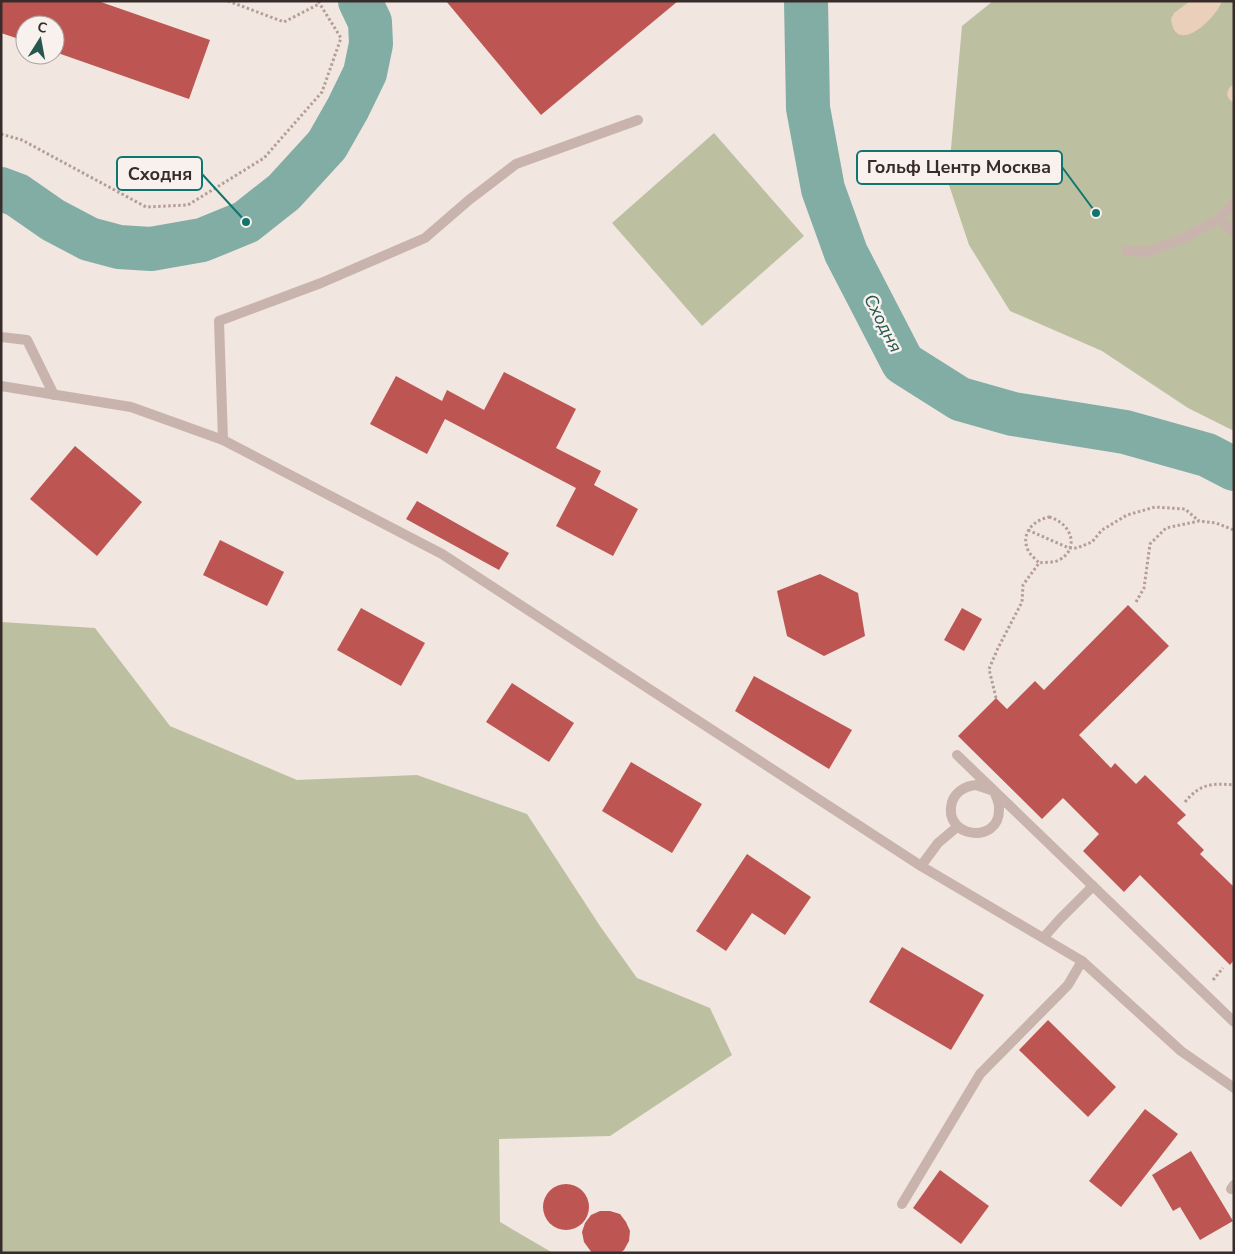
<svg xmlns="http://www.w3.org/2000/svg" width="1235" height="1254" viewBox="0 0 1235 1254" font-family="'Nunito Sans',sans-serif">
  <rect width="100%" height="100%" fill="#f2e6e0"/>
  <g fill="#bcc0a1">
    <path d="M993,1H1234V431L1188,408L1102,351L1010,311L969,245L948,182L962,26Z"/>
    <path d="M714,133L804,236L702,326L612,223Z"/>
    <path d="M1,622L95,628L170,726L297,780L417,775L527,814L600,926L637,978L710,1008L732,1055L610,1136L499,1139L500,1222L553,1253H1Z"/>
  </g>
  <g fill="#eacfba">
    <path d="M1190,1H1222C1216,19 1175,57 1171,19L1174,13Z"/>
    <path d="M1234,84V103C1225,98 1225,90 1234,84Z"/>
  </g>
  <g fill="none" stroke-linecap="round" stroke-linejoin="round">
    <g stroke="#81ada5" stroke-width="44">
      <path d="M806,1L808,108L823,189L846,253L903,363L960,399L1013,414L1125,432L1207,455L1234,469"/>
      <path d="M1,189L17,195L53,220L89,239L119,247L151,249L202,240L246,222L284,192L327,145L348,108L365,73L371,44L370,22L360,1"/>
    </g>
  </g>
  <g fill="#bd5653">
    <path d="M1,1H98L210,40L189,99L55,52V25H25V41L1,33Z"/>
    <path d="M446,1H678L541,115Z"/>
    <path d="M504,372L576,409L556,448L601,471L594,485L638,509L613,556L556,526L576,488L445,419L427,454L370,424L396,376L442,401L447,390L484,410Z"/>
    <path d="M75,446L142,502L97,556L30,499Z"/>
    <path d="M417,501L509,553L499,570L406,519Z"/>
    <path d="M220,540L284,572L267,606L203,575Z"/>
    <path d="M820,574L858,593L865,636L824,656L787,636L777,591Z"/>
    <path d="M1128,605L1169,646L1079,735L1111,768L1115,763L1136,784L1145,775L1186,815L1177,823L1204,850L1200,854L1234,887V960L1230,965L1140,875L1124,892L1083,851L1099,834L1063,798L1042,819L958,736L996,698L1007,709L1035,681L1044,690Z"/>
    <path d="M361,608L425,643L401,686L337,650Z"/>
    <path d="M962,608L982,619L964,651L944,640Z"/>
    <path d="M754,676L852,730L829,769L735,711Z"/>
    <path d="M512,683L574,723L549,762L486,722Z"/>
    <path d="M631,762L702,804L672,853L602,811Z"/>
    <path d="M747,854L811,897L785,935L752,913L726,951L696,931Z"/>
    <path d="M902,947L984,995L951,1050L869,1002Z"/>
    <path d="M1048,1020L1116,1087L1088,1117L1019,1050Z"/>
    <path d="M1145,1109L1178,1134L1121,1207L1089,1181Z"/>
    <path d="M1191,1151L1233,1221L1200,1240L1180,1207L1173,1211L1152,1175Z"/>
    <path d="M940,1170L989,1206L961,1244L913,1208Z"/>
    <circle cx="566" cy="1207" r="23"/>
    <path d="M600,1211H610L620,1214L626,1222L630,1231L629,1241L624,1250L620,1253H592L584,1242L582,1232L585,1223L591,1215Z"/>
  </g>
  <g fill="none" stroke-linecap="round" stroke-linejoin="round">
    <g stroke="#b59e97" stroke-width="3" stroke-dasharray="2.5 2.5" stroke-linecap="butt">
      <path d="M228,1L284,22L319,4"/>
      <path d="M1,134L22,140L146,207L188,205L264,158L322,92L341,38L318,1"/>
      <path d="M1049,517C1072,523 1080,549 1059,560C1053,563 1045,562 1039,563C1036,559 1030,555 1028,550C1020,533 1034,520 1049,517Z"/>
      <path d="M1028,530L1069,548H1077L1092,542L1102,530L1127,515L1155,507L1185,509L1199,521"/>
      <path d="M1136,602L1144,588L1150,544L1166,528L1199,521L1216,523L1234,530"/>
      <path d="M996,698L989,669L998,648L1022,602L1023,585L1039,563"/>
      <path d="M1185,802C1200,784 1211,783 1234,785"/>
      <path d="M1213,980L1223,968"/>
    </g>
    <g stroke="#c9b4ad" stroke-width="10">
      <path d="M1219,219L1234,232"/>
      <path d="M1126,251L1147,252L1181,239L1219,219L1234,202"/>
      <path d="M1,337L27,340L54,395"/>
      <path d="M1,386L131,407L223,440L442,554L921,866L1082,961L1181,1051L1234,1088"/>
      <path d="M223,440L219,321L321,283L425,238L469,200L516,164L638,120"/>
      <path d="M957,755L1234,1022"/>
      <path d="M976,785L994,791C996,797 1000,803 999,810C999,845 942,838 952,802C956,791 966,786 976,785Z"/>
      <path d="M921,866L938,843L957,827"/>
      <path d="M1044,937L1060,919L1093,886"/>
      <path d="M1231,1189L1234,1185"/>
      <path d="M902,1204L980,1074L1068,985L1082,961"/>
    </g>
  </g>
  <g text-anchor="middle" stroke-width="5" stroke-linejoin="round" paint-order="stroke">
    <g font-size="18" font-style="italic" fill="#23574f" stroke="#f9f1ed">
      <text transform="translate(883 323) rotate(63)" y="6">Сходня</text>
    </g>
  </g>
  <path fill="none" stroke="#0f766e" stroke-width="2" d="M1096 213L1062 167M246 222L202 174"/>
  <g fill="#0f766e" stroke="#f9f1ed" stroke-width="2">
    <circle cx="1096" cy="213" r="5"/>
    <circle cx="246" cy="222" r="5"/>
  </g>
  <g fill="#f9f1ed" stroke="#0f766e" stroke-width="2">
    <rect x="857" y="151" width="205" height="33" rx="5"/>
    <rect x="117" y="157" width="85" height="33" rx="5"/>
  </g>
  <g font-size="18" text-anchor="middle" font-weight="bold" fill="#382c2b">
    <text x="959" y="173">Гольф Центр Москва</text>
    <text x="160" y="180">Сходня</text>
  </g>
  <rect width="1235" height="1254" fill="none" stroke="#382c2b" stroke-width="5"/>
  <g transform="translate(40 40) rotate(11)"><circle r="24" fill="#f9f1ed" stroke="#aca29f"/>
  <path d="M0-4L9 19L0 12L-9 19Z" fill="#23574f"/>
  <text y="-8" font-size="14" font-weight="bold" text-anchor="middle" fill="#382c2b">С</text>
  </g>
</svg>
